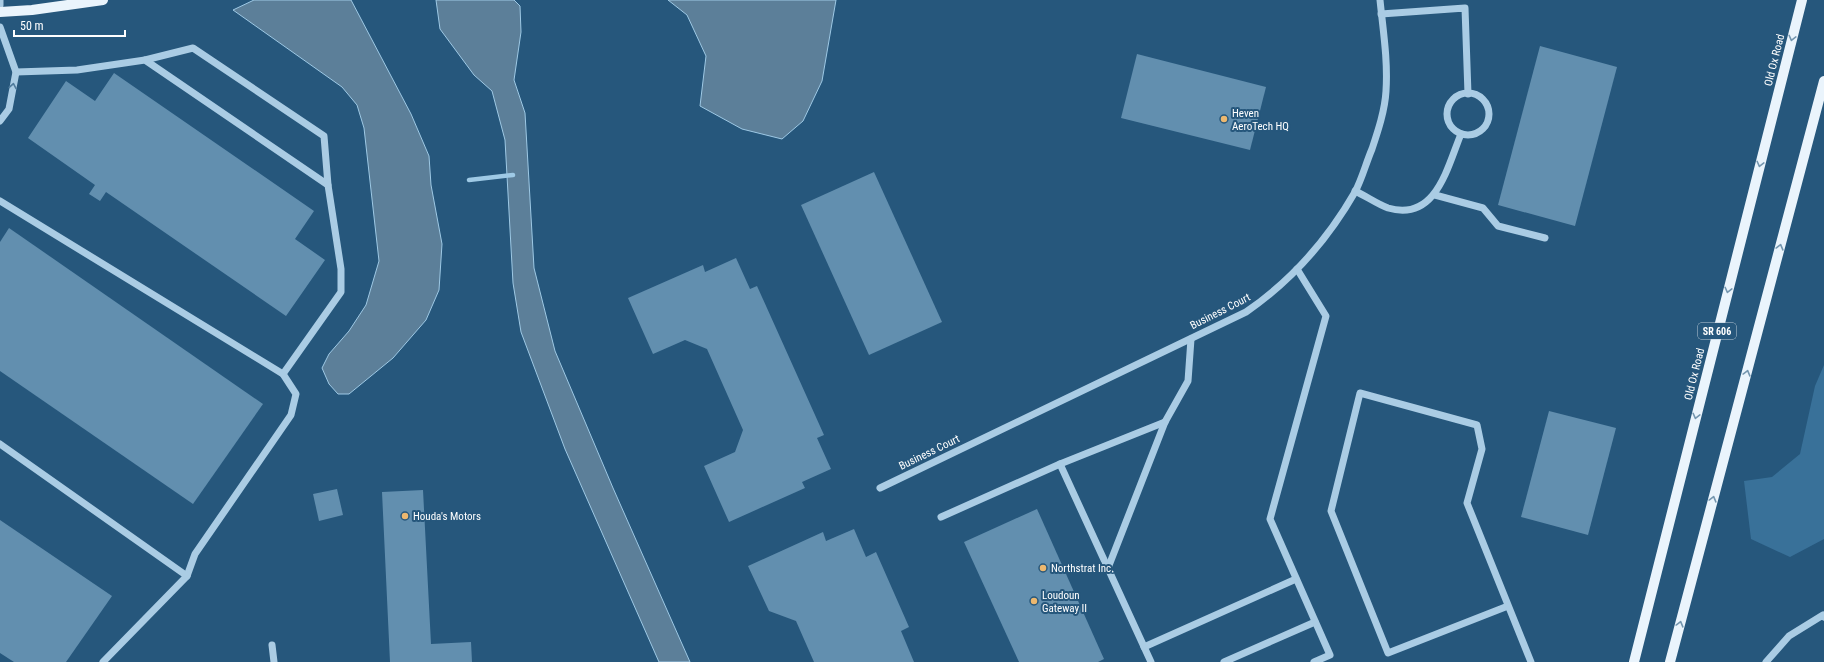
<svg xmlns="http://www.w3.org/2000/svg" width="1824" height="662" viewBox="0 0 1824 662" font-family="'Roboto Condensed',sans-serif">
  <rect width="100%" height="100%" fill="#26577c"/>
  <path fill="#397199" d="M1824,365V539L1790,557L1751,539L1744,481L1772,477L1800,454L1815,386Z"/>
  <g fill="#5c7f99" stroke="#9ec9e5">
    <path d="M254,0H351L411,114L429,156L431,185L442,244L439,290L426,320L393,358L349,394H338L329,384L322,368L329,354L349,331L366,305L379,261L364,128L357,105L342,87L233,10Z"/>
    <path d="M436,0H514L520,6L521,32L514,80L525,113L534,268L555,351L613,488L690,662H659L565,449L521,332L513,283L505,140L492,91L474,75L440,29Z"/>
    <path d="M668,0H836L822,81L803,121L782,139L742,129L700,106L706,56L687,15Z"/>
  </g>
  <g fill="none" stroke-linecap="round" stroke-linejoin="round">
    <path stroke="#9ec9e5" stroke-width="4.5" d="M469,180L513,175"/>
  </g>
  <g fill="#628faf">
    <path d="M1540,46L1617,67L1575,226L1498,205Z"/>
    <path d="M1137,54L1266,87L1250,150L1121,118Z"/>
    <path d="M114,73L314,211L295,239L325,260L286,316L106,192L100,201L89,194L95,185L28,138L66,81L95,101Z"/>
    <path d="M874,172L942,322L869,355L801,205Z"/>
    <path d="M9,228L263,404L193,504L0,371V242Z"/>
    <path d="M736,258L750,289L757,286L824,435L817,438L831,469L802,482L805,488L729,522L704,466L735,452L743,430L707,349L685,340L653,354L628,298L703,265L705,272Z"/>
    <path d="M1549,411L1616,428L1588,535L1521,517Z"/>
    <path d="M337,489L343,515L319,521L313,494Z"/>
    <path d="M423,490L431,644L471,642L472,662H390L382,492Z"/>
    <path d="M1037,509L1104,659L1098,662H1019L964,542Z"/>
    <path d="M0,520L112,596L66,662H14L0,653Z"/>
    <path d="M854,529L866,557L876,552L909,627L901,631L914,662H814L796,621L769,611L748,566L823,532L826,541Z"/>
  </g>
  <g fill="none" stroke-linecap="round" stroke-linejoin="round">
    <g stroke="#aacce4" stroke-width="7">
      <path d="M0,5V0"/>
      <path d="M1381,14L1465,8L1468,94"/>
      <path d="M0,27L16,72L9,109L0,121"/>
      <path d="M145,60L193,48L324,136L328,185"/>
      <path d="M16,72L77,70L145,60L328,185L341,269V292L283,374"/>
      <circle cx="1468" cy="114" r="21"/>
      <path d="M1355,191C1366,196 1377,204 1388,208C1436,222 1447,168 1461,134"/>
      <path d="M1435,195L1483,208L1498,226L1545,238"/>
      <path d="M0,201L283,374L296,394L291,415L195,554L187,576L103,662"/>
      <path d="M1297,269L1326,316L1270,519L1330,655L1314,662"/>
      <path d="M0,444L187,576"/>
      <path d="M1060,464L1151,662"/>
      <path d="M880,488L1246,312C1291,281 1328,239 1355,192C1362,179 1366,163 1372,149C1378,131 1385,110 1386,91C1388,60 1383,30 1380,0"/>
      <path d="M941,517L1060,464L1165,422"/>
      <path d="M1108,568L1165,422L1188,381L1191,339"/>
      <path d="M1508,606L1388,653L1331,511L1360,393L1477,425L1482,449L1467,503L1531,662"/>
      <path d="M272,645L274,662"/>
      <path d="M1144,647L1296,579"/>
      <path d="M1224,662L1315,622"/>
      <path d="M1766,662L1789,636L1823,615L1824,617"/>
    </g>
    <g stroke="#eaf4fc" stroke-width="10">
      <path d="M0,12L32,10L103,0"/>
      <path d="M1634,662L1802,0"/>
      <path d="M1670,662L1824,81"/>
    </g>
  </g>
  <defs><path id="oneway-chevron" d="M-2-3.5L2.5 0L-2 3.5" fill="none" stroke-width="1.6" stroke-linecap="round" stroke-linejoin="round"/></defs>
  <g stroke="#7496af">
    <use href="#oneway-chevron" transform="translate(1792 38) rotate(104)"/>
    <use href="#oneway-chevron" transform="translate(1760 164) rotate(104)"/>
    <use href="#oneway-chevron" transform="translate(1780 247) rotate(-75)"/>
    <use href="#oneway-chevron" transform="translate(1728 290) rotate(104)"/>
    <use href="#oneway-chevron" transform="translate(1747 373) rotate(-75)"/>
    <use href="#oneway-chevron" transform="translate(1696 416) rotate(104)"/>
    <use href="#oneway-chevron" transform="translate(1713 499) rotate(-75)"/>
    <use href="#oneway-chevron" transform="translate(1680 624) rotate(-75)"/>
  </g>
  <use stroke="#4e7a9b" href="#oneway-chevron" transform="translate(13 86) rotate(-80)"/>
  <g fill="#edb86f" stroke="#26577c" stroke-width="1.5">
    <circle cx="1224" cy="119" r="4"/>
    <circle cx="405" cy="516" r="4"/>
    <circle cx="1043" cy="568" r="4"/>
    <circle cx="1034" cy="601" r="4"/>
  </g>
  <g text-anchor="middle" stroke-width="4" stroke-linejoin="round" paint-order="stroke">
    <rect fill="#26577c" stroke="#becdd8" stroke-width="1" x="1698" y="323" width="38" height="16" rx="3"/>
    <g font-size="10" font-weight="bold" fill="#fff">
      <text x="1717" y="335">SR 606</text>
    </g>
    <g font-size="11" fill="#fff" stroke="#26577c">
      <text transform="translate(1774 60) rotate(-76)" y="4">Old Ox Road</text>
      <text transform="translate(1220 311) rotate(-27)" y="4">Business Court</text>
      <text transform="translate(1694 374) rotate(-76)" y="4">Old Ox Road</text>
      <text transform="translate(929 452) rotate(-26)" y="4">Business Court</text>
    </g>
    <g font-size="11" fill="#fff" stroke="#26577c" text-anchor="start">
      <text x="1232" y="117">Heven<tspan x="1232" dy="13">AeroTech HQ</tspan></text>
      <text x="413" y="520">Houda's Motors</text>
      <text x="1051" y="572">Northstrat Inc.</text>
      <text x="1042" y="599">Loudoun<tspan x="1042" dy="13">Gateway II</tspan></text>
    </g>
  </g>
  <path d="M14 30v6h111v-6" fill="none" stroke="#ffffff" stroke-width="2"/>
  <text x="20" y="30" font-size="12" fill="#ffffff" stroke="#26577c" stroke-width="3" paint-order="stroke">50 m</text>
</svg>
